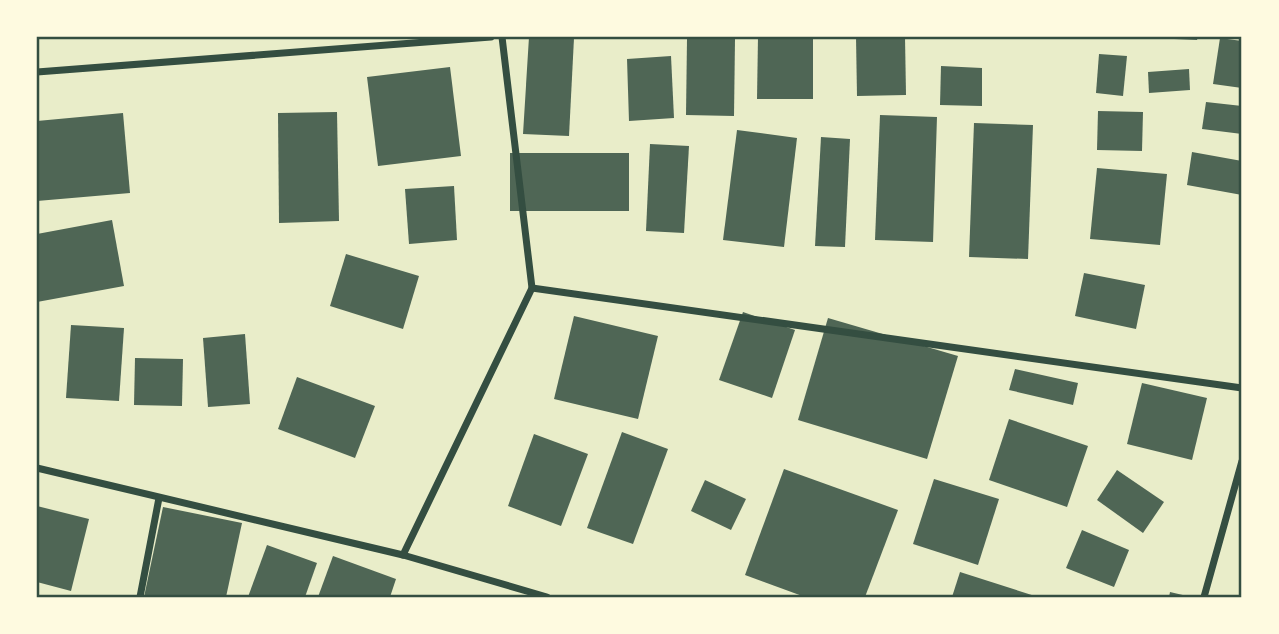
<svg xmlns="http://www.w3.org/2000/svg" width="1279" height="634" viewBox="0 0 1279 634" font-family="'Titillium Web',sans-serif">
  <rect width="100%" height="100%" fill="#e9edc9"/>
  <g fill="#4f6655">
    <path d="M529,37L574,38L569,136L523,134Z"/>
    <path d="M758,37H813V99H757Z"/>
    <path d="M856,37H905L906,95L857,96Z"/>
    <path d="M1174,37H1198L1197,40L1174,39Z"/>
    <path d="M1220,38L1242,41V88L1213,84Z"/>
    <path d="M687,39H735L734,116L686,115Z"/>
    <path d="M1099,54L1127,56L1123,96L1096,93Z"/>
    <path d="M671,56L674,118L629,121L627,59Z"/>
    <path d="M941,66L982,68V106L940,105Z"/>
    <path d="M450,67L461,156L378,166L367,77Z"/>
    <path d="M1189,69L1190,90L1149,93L1148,72Z"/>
    <path d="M1206,102L1242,106V134L1202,129Z"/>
    <path d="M1098,111L1143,112L1142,151L1097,150Z"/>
    <path d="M337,112L339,221L279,223L278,113Z"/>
    <path d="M123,113L130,193L37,201V121Z"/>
    <path d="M880,115L937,117L933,242L875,240Z"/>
    <path d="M974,123L1033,125L1028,259L969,257Z"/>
    <path d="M737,130L797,138L784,247L723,240Z"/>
    <path d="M821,137L850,139L845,247L815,246Z"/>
    <path d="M650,144L689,146L684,233L646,231Z"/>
    <path d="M1192,152L1242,161V195L1187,185Z"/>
    <rect x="510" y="153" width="119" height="58"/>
    <path d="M1097,168L1167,174L1160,245L1090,239Z"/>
    <path d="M454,186L457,240L409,244L405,189Z"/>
    <path d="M112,220L124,286L37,302V234Z"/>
    <path d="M346,254L419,276L403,329L330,306Z"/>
    <path d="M1084,273L1145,285L1136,329L1075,316Z"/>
    <path d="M743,312L795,330L772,398L719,380Z"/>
    <path d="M574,316L658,336L638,419L554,399Z"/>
    <path d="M828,318L958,356L927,459L798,420Z"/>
    <path d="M71,325L124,328L119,401L66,398Z"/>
    <path d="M245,334L250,404L208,407L203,338Z"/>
    <path d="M135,358L183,359L182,406L134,405Z"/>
    <path d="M1015,369L1078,383L1073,405L1009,390Z"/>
    <path d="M297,377L375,406L355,458L278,429Z"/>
    <path d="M1142,383L1207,398L1192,460L1127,444Z"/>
    <path d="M1009,419L1088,446L1067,507L989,480Z"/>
    <path d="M622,432L668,449L633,544L587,528Z"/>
    <path d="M534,434L588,454L561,526L508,506Z"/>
    <path d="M784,469L898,510L865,597H805L745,575Z"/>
    <path d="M1117,470L1164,502L1143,533L1097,500Z"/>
    <path d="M934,479L999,499L978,565L913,544Z"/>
    <path d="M705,480L746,499L731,530L691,511Z"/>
    <path d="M37,506L89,519L71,591L37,582Z"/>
    <path d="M163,507L242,523L226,597H144Z"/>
    <path d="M1082,530L1129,550L1114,587L1066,568Z"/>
    <path d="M267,545L317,563L305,597H248Z"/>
    <path d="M333,556L396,579L390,597H318Z"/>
    <path d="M960,572L1038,597H952Z"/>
    <path d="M1170,592L1187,596V597H1169Z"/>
  </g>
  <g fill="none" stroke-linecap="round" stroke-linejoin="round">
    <g stroke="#344e41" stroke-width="7">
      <path d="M37,72L491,37"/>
      <path d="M532,288L1242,388"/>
      <path d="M37,468L403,555L547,597"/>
      <path d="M403,555L532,288L502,37"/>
      <path d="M140,597L159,498"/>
      <path d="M1204,597L1242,461"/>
    </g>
  </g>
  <rect width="1279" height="634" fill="none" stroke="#fefae0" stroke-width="77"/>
  <rect x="38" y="38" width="1202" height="558" fill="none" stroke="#344e41" stroke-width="2.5"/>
</svg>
